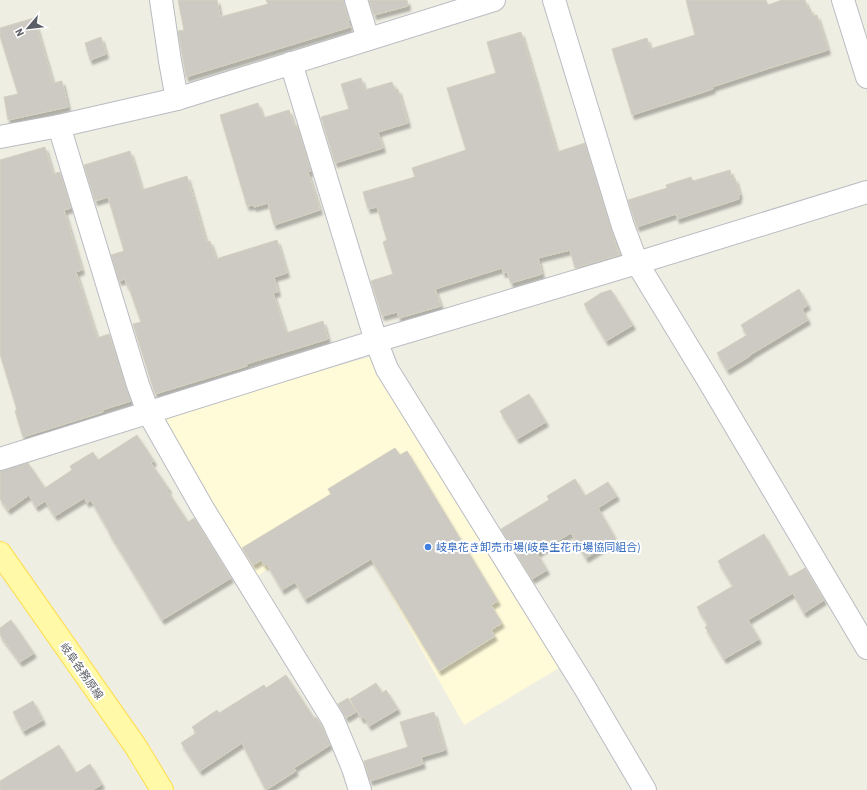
<svg xmlns="http://www.w3.org/2000/svg" width="867" height="790" viewBox="0 0 867 790" font-family="'Source Sans 3','Noto Sans JP',sans-serif">
  <defs>
    <filter id="shadow"><feDropShadow dx="2.5" dy="4.5" stdDeviation="1" flood-color="#0004"/></filter>
  </defs>
  <rect width="100%" height="100%" fill="#efeee3"/>
  <path fill="#fffad8" d="M373,356L564,665L464,725L348,519L257,576L161,416Z"/>
  <g fill="#cccac2" stroke="#d4d0c0" filter="url(#shadow)">
    <path d="M178,0H217L220,17L268,4L266,0H344V4L349,21H348L350,27L186,77L178,31L184,30Z"/>
    <path d="M369,0H407L408,6L374,15Z"/>
    <path d="M686,0H766L768,5L782,0H805L808,9L810,8L813,16L817,15L828,50L770,68L712,87L713,89L632,115L612,49L647,38L650,49L695,35Z"/>
    <path d="M34,18L53,83L62,81L68,107L8,120L4,97L18,94L0,36V28Z"/>
    <path d="M521,32L557,152L585,143L619,255L575,268L570,250L538,258L542,274L511,283L507,272L503,273L502,268L435,289L441,306L399,318L397,312L382,316L371,281L393,274L383,242L387,240L377,207L368,209L363,192L415,177L412,168L466,150L447,88L496,73L487,42Z"/>
    <path d="M101,37L106,54L90,60L85,43Z"/>
    <path d="M361,78L365,90L392,82L395,90L398,89L408,123L378,132L383,148L335,163L321,117L349,109L341,84Z"/>
    <path d="M258,103L263,118L289,110L294,126L297,125L311,171L308,172L320,210L274,225L268,203L254,207L253,205L247,206L220,115Z"/>
    <path d="M45,147L53,174L60,172L71,208L64,210L82,270L76,272L97,338L109,334L131,401L102,410L103,412L23,437L15,411L17,410L0,354V160Z"/>
    <path d="M130,151L142,190L187,176L206,242L210,241L216,259L277,240L287,273L274,277L278,292L273,293L286,333L323,321L328,339L246,364L247,366L155,394L133,324L141,322L128,285L127,286L125,279L119,281L111,255L124,251L108,197L95,201L84,165Z"/>
    <path d="M730,170L732,179L735,178L740,195H738L739,199L677,219L676,214L637,227L628,200L667,188L666,185L691,177L693,181Z"/>
    <path d="M799,289L808,305L802,309L808,320L750,355V356L727,370L717,353L747,335L741,325Z"/>
    <path d="M611,290L633,325L606,341L584,304L601,293Z"/>
    <path d="M529,394L546,422L517,439L500,411Z"/>
    <path d="M137,435L154,461L151,463L169,489L167,490L188,522L194,518L231,578L162,620L124,557L109,533H110L91,500L87,503L84,498L55,516L45,501L36,507L29,495L8,510L0,499V471L28,463L45,488L72,470L70,466L93,452L98,460Z"/>
    <path d="M395,448L400,455L407,451L498,601L491,605L502,623L491,630L495,636L439,671L371,559L305,599L295,582L282,590L267,564L265,566L261,560L253,565L242,548L331,494L328,489Z"/>
    <path d="M575,479L585,496L608,482L617,496L598,508L616,539L586,558L571,533L537,553L547,570L532,579L501,529L549,500L547,496Z"/>
    <path d="M764,534L789,577L805,568L824,600L804,613L793,593L748,620L759,639L724,659L705,627L708,625L697,607L733,586L718,561Z"/>
    <path d="M11,620L34,653L20,662L0,635V628Z"/>
    <path d="M286,675L314,718L316,717L322,726L330,745L294,768L296,771L266,790L242,743L200,771L181,743L196,733L192,727L217,710L219,713L264,685L266,688Z"/>
    <path d="M376,683L382,693L386,690L398,709L369,726L364,717L362,719L350,699Z"/>
    <path d="M348,698L356,712L346,718L338,704Z"/>
    <path d="M33,701L43,720L23,731L13,712Z"/>
    <path d="M434,712L445,750L421,757L423,764L370,781L364,761L408,747L400,722Z"/>
    <path d="M59,745L76,773L90,764L102,784L93,790H0V781Z"/>
  </g>
  <g fill="none" stroke-linecap="round" stroke-linejoin="round">
    <defs>
      <g id="minor">
        <path d="M161,0L170,61L177,99"/>
        <path d="M356,0L368,39"/>
        <path d="M554,0L623,226L637,263L710,383L867,648"/>
        <path d="M843,0L867,77"/>
        <path d="M291,63L376,341L387,369L585,688L645,790"/>
        <path d="M59,126L138,385L148,412L202,507L333,720L353,768L360,790"/>
        <path d="M0,137L59,126L177,99L494,0"/>
        <path d="M0,459L376,341L637,263L867,192"/>
      </g>
      <path id="major" d="M0,553L136,747L162,790"/>
    </defs>
    <use href="#minor" stroke="#babcc3" stroke-width="24"/>
    <use href="#major" stroke="#fedd4d" stroke-width="24"/>
    <use href="#minor" stroke="#fff" stroke-width="22"/>
    <use href="#major" stroke="#fff9a8" stroke-width="22"/>
  </g>
  <circle fill="#3f7fe0" stroke="#fff" stroke-width="1.5" cx="428" cy="547" r="4"/>
  <g text-anchor="middle" stroke-width="4" stroke-linejoin="round" paint-order="stroke">
    <g font-size="11" fill="#366cbe" stroke="#fff" text-anchor="start">
      <text x="436" y="551">岐阜花き卸売市場(岐阜生花市場協同組合)</text>
    </g>
    <g font-size="11" fill="#5b5e65" stroke="#fff">
      <text transform="translate(82 671) rotate(55)" y="4">岐阜各務原線</text>
    </g>
  </g>
  <g transform="translate(28 28) rotate(242)" stroke="#ffffff" stroke-width="3" paint-order="stroke">
  <path d="M0-3L7 15L0 10L-7 15Z" fill="#5b5e65"/>
  <text y="-6" font-size="11" font-weight="bold" text-anchor="middle" fill="#5b5e65">N</text>
  </g>
</svg>
